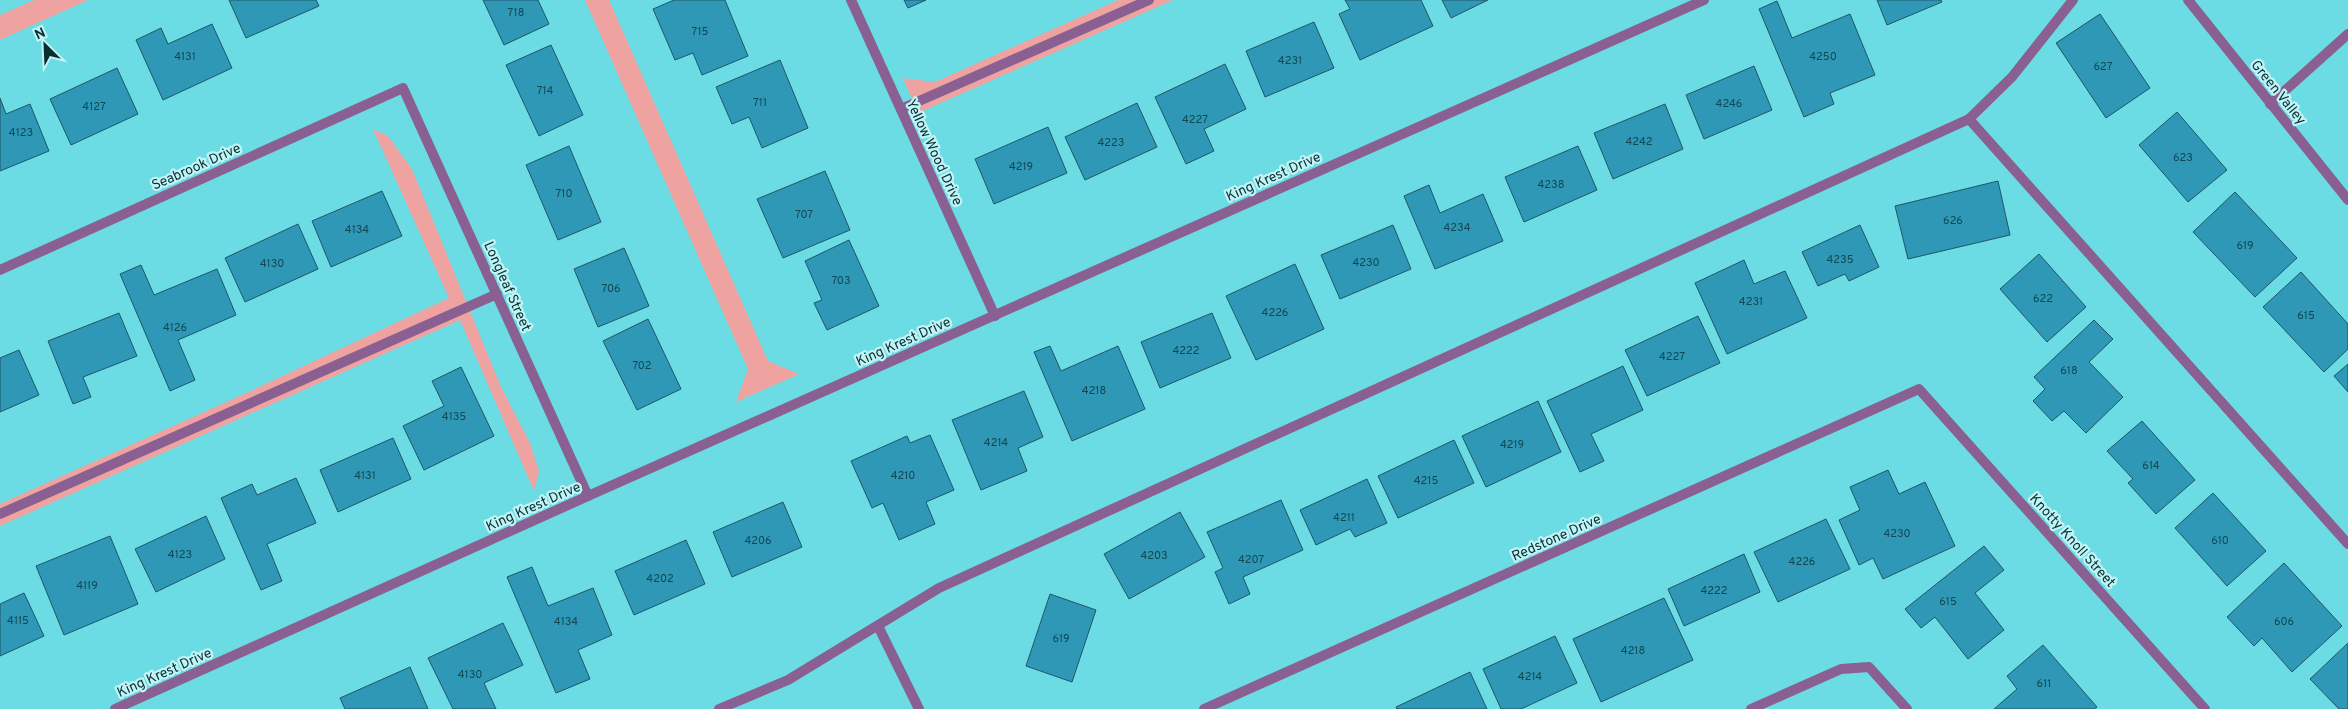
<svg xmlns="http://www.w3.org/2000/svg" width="2348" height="709" viewBox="0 0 2348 709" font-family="Overpass,sans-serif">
  <rect width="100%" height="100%" fill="#6cdce4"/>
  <g fill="#efa3a1">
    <path d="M34,0H88L0,40V15Z"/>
    <path d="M585,0H609L768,361L799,374L736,402L748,369Z"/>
    <path d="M1118,0H1173L918,113L903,78L935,82Z"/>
    <path d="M373,129L388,136L412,169L501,387L530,443L539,471L534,491L460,320L0,526V504L244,394L449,298Z"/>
  </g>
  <g fill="#2e98b6" stroke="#215666">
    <path d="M229,0H316L319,6L246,38Z"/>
    <path d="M483,0H538L549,24L504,45Z"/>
    <path d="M674,0H725L748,56L702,75L693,53L675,60L653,9Z"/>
    <path d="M904,0H926L908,8Z"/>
    <path d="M1345,0H1421L1433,26L1360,60L1339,14L1350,9Z"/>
    <path d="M1442,0H1488L1451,18Z"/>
    <path d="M1877,0H1941L1942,2L1887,25Z"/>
    <path d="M1777,1L1792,38L1850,14L1875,75L1830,93L1834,104L1804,117L1759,9Z"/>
    <path d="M2100,14L2150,88L2106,118L2056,43Z"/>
    <path d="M1314,22L1334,68L1265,97L1246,51Z"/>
    <path d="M212,24L232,68L163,100L136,40L161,28L168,44Z"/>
    <path d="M551,45L583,115L539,136L506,65Z"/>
    <path d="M780,60L808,128L762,148L749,117L732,124L716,87Z"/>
    <path d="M1225,64L1246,109L1204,129L1214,151L1186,164L1155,97Z"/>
    <path d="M1754,66L1772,110L1704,139L1686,95Z"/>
    <path d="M117,68L138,114L71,145L50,99Z"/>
    <path d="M0,98L6,114L30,104L49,151L0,171Z"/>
    <path d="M1137,103L1157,147L1085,180L1065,137Z"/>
    <path d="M1665,104L1683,149L1613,179L1594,133Z"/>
    <path d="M2177,112L2227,170L2188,202L2139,145Z"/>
    <path d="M1048,127L1067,173L994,204L975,159Z"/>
    <path d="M569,146L601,222L558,240L526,165Z"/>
    <path d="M1578,146L1597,190L1524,222L1505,177Z"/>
    <path d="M825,171L850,230L783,258L757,199Z"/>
    <path d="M1998,181L2010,235L1908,259L1895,206Z"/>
    <path d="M1429,185L1440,213L1483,194L1503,241L1435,269L1404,196Z"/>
    <path d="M382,191L402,236L331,267L312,221Z"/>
    <path d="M2235,192L2297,258L2255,297L2193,232Z"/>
    <path d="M298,224L318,269L245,302L225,258Z"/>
    <path d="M1393,225L1411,269L1340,299L1321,255Z"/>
    <path d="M1860,225L1879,267L1849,281L1845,274L1818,286L1802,252Z"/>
    <path d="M849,240L879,306L827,330L814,303L822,300L805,261Z"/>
    <path d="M624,248L649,306L598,327L574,269Z"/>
    <path d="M2039,254L2086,307L2047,342L2000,289Z"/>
    <path d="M1744,260L1754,284L1785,271L1807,318L1727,354L1695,283Z"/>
    <path d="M1295,264L1324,329L1256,360L1226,296Z"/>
    <path d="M141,265L154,295L217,269L236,315L178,340L195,380L170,391L120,274Z"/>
    <path d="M2301,272L2348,324V349L2324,372L2263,307Z"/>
    <path d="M119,313L137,356L83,377L91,397L73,404L48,341Z"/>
    <path d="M1212,313L1231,358L1160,388L1141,342Z"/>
    <path d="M1698,316L1720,363L1647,396L1625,350Z"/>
    <path d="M648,319L681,389L637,410L603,341Z"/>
    <path d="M2094,320L2113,339L2089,362L2123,397L2086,433L2064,411L2052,421L2033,401L2045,389L2034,377Z"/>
    <path d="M1050,346L1061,371L1118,346L1145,409L1072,441L1034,352Z"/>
    <path d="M19,350L39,395L0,412V358Z"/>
    <path d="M2348,364V392L2334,376Z"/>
    <path d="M1623,366L1643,410L1591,434L1604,461L1580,472L1547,401Z"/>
    <path d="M461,367L494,436L424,470L403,426L444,406L432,381Z"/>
    <path d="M1024,391L1043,437L1018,448L1027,471L981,490L952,420Z"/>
    <path d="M1538,401L1561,452L1486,487L1462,436Z"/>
    <path d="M2142,421L2195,480L2156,514L2128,483L2133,479L2107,451Z"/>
    <path d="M930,435L954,490L926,502L935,524L899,540L883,503L872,508L851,461L907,436L910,443Z"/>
    <path d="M393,438L411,479L338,512L320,470Z"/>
    <path d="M1454,440L1474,483L1398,518L1378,476Z"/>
    <path d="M1888,470L1899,494L1925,482L1955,546L1883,579L1873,558L1859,565L1839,520L1860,510L1850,487Z"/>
    <path d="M296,478L316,523L267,544L282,581L261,590L221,498L252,484L257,495Z"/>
    <path d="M1367,479L1387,523L1355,537L1350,529L1316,545L1300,510Z"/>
    <path d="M2213,493L2266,551L2227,586L2175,528Z"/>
    <path d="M1281,500L1303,550L1243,577L1250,594L1229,604L1215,572L1223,568L1207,532Z"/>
    <path d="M783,502L802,547L732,577L713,532Z"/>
    <path d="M1180,512L1205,557L1129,599L1104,554Z"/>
    <path d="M206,516L225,559L156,592L135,549Z"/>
    <path d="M1826,519L1850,569L1778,602L1754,552Z"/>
    <path d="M110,536L138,604L64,635L36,566Z"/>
    <path d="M686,540L705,584L634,615L615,571Z"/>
    <path d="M1984,546L2004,570L1975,593L2004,630L1968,659L1935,617L1921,628L1905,609Z"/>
    <path d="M1744,554L1760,592L1684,626L1668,589Z"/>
    <path d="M2284,563L2342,626L2292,672L2262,638L2254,646L2227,617Z"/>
    <path d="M532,567L548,606L593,588L612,635L578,650L590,679L556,693L507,577Z"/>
    <path d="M24,593L44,636L0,656V604Z"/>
    <path d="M1050,594L1096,610L1072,682L1026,666Z"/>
    <path d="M1664,598L1693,660L1601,702L1573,639Z"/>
    <path d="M503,623L523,665L484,683L496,709H453L428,658Z"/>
    <path d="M1555,636L1577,683L1521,709H1501L1483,669Z"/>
    <path d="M2348,643V709H2339L2310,679Z"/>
    <path d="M2043,645L2097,707L2094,709H1994L2017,689L2007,676Z"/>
    <path d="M410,667L428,709H345L340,698Z"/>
    <path d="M1470,672L1487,709H1397L1396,707Z"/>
  </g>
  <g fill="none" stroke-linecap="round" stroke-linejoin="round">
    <g stroke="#896091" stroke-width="10">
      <path d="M901,109L1149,0"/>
      <path d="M1969,119L2348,544"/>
      <path d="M0,514L497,294"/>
      <path d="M878,626L919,709"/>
      <path d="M719,709L788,680L939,588L1969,119L2012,77L2073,0"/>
      <path d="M1751,709L1841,669L1869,667L1907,709"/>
    </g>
    <g stroke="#896091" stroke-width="10">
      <path d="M851,0L995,316"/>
      <path d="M2188,0L2348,200"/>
      <path d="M2270,104L2348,34"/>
      <path d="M0,270L403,88L588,496"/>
      <path d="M115,709L588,496L1704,0"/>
      <path d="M1204,709L1919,389L2205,709"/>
    </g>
  </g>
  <g text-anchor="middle" stroke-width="4.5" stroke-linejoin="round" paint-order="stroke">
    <g font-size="11" fill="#124852">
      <text x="516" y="16">718</text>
      <text x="700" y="35">715</text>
      <text x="185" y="60">4131</text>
      <text x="1823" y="60">4250</text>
      <text x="1290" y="64">4231</text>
      <text x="2103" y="70">627</text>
      <text x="545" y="94">714</text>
      <text x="760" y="106">711</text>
      <text x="1729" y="107">4246</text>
      <text x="94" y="110">4127</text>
      <text x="1195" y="123">4227</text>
      <text x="21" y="136">4123</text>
      <text x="1639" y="145">4242</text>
      <text x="1111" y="146">4223</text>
      <text x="2183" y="161">623</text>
      <text x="1021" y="170">4219</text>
      <text x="1551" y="188">4238</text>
      <text x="564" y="197">710</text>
      <text x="804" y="218">707</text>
      <text x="1953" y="224">626</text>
      <text x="1457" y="231">4234</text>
      <text x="357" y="233">4134</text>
      <text x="2245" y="249">619</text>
      <text x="1840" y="263">4235</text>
      <text x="1366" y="266">4230</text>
      <text x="272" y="267">4130</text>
      <text x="841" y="284">703</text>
      <text x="611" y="292">706</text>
      <text x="2043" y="302">622</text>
      <text x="1751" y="305">4231</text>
      <text x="1275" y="316">4226</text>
      <text x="2306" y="319">615</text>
      <text x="175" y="331">4126</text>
      <text x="1186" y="354">4222</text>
      <text x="1672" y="360">4227</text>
      <text x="642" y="369">702</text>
      <text x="2069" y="374">618</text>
      <text x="1094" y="394">4218</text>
      <text x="454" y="420">4135</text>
      <text x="996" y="446">4214</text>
      <text x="1512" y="448">4219</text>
      <text x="2151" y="469">614</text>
      <text x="365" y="479">4131</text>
      <text x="903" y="479">4210</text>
      <text x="1426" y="484">4215</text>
      <text x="1344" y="521">4211</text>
      <text x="1897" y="537">4230</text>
      <text x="758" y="544">4206</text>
      <text x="2220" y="544">610</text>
      <text x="180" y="558">4123</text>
      <text x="1154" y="559">4203</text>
      <text x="1251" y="563">4207</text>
      <text x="1802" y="565">4226</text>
      <text x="660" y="582">4202</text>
      <text x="87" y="589">4119</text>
      <text x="1714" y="594">4222</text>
      <text x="1948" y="605">615</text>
      <text x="18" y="624">4115</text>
      <text x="566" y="625">4134</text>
      <text x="2284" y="625">606</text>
      <text x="1061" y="642">619</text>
      <text x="1633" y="654">4218</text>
      <text x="470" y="678">4130</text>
      <text x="1530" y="680">4214</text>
      <text x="2044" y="687">611</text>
    </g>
    <g font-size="14" fill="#082e30" stroke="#c1f4f7">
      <text transform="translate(2279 92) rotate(51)" y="5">Green Valley</text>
      <text transform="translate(935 152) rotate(65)" y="5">Yellow Wood Drive</text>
      <text transform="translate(196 166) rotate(-24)" y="5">Seabrook Drive</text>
      <text transform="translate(1273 176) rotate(-24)" y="5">King Krest Drive</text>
      <text transform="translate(508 286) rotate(66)" y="5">Longleaf Street</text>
      <text transform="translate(903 341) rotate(-24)" y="5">King Krest Drive</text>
      <text transform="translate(533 506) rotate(-24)" y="5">King Krest Drive</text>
      <text transform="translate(1556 537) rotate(-24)" y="5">Redstone Drive</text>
      <text transform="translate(2073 540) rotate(48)" y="5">Knotty Knoll Street</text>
      <text transform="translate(164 672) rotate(-24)" y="5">King Krest Drive</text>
    </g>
  </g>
  <g transform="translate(45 45) rotate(336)" stroke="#c1f4f7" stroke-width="4" paint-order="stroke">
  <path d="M0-4L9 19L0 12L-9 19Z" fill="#082e30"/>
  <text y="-8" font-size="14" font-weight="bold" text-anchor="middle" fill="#082e30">N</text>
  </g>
</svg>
